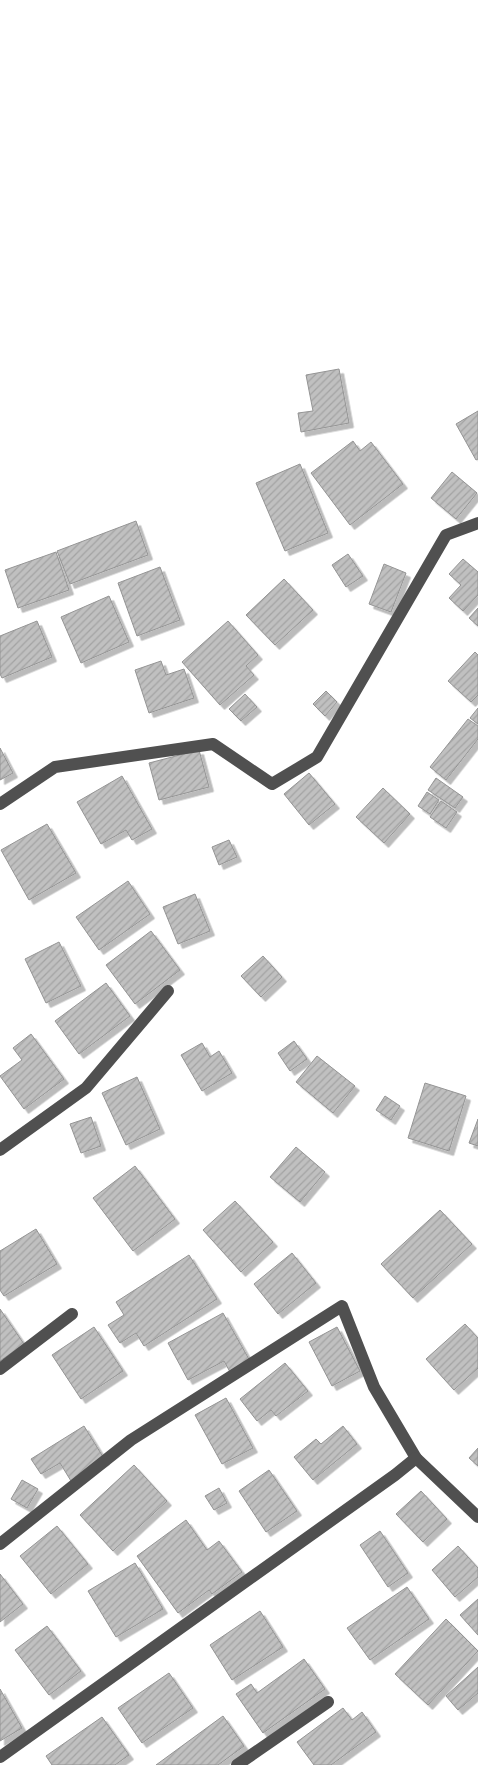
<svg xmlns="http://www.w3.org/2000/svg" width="478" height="1765" viewBox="0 0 478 1765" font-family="'Fira Sans',sans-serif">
  <defs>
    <pattern id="building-hatch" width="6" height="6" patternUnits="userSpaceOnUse" patternTransform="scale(1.25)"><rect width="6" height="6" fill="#c0c0c0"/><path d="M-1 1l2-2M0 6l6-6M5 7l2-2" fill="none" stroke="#a3a3a3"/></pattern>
    <filter id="shadow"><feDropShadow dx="4.5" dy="4.5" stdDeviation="0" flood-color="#0004"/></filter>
  </defs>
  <rect width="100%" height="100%" fill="#fff"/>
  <g fill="url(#building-hatch)" stroke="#949494" filter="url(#shadow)">
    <path d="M339,369L349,423L301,432L298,413L313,411L306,375Z"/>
    <path d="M478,411V459L476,460L456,424Z"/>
    <path d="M353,441L360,451L371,442L403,484L350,525L311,473Z"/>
    <path d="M300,464L328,533L285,551L256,483Z"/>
    <path d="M452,472L477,493L456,519L431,498Z"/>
    <path d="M136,521L148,555L70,584L57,551Z"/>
    <path d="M56,552L69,590L18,608L5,570Z"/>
    <path d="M348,554L363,576L346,587L332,565Z"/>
    <path d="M463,559L478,572V595L463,611L449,598L461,585L449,574Z"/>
    <path d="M384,564L406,573L391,612L369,604Z"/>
    <path d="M160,567L180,620L137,636L118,583Z"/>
    <path d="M284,579L313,610L275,645L246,615Z"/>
    <path d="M109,596L129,642L81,663L61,617Z"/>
    <path d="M478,608V626L469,618Z"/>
    <path d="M37,621L52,657L2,678L0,674V636Z"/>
    <path d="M228,621L258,655L246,666L254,675L220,705L182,662Z"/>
    <path d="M475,652L478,655V695L471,702L448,681Z"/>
    <path d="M161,661L166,675L184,669L194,698L149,713L135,670Z"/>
    <path d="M326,691L337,702L325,716L313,704Z"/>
    <path d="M245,694L257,707L241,721L229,709Z"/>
    <path d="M478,708V724L470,718Z"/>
    <path d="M468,719L478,726V739L446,780L430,767Z"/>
    <path d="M0,748L13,773L0,780Z"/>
    <path d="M199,750L209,787L159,800L149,763Z"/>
    <path d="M309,773L335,804L309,825L284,794Z"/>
    <path d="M122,776L152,829L132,840L126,830L101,844L77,802Z"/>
    <path d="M436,778L463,797L455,808L428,790Z"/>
    <path d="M383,788L410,814L384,843L356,817Z"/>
    <path d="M427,792L439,800L430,814L418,806Z"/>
    <path d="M441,801L457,812L446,828L430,817Z"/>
    <path d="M47,824L76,873L29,900L1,850Z"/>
    <path d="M229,840L237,857L219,865L212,847Z"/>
    <path d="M128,881L150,914L99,950L76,917Z"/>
    <path d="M195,894L210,931L178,944L163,907Z"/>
    <path d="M151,931L180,970L135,1004L106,965Z"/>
    <path d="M59,942L81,986L46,1003L25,959Z"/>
    <path d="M263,956L282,977L261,997L241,976Z"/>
    <path d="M106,983L130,1016L79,1054L55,1021Z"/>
    <path d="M31,1034L64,1079L24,1109L0,1076L22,1060L13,1048Z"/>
    <path d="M294,1041L307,1059L290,1071L278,1053Z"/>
    <path d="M202,1043L210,1057L219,1051L232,1073L202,1091L181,1055Z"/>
    <path d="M317,1056L355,1086L333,1113L296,1082Z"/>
    <path d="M137,1077L160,1129L126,1145L102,1093Z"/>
    <path d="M425,1083L466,1096L449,1151L408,1138Z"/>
    <path d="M385,1096L400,1106L391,1120L376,1110Z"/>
    <path d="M91,1117L101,1146L81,1153L70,1124Z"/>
    <path d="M478,1119V1146L469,1143Z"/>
    <path d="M296,1147L325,1172L300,1202L270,1177Z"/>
    <path d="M135,1166L175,1219L133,1251L93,1198Z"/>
    <path d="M235,1201L273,1242L241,1272L203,1230Z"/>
    <path d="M440,1210L472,1244L413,1298L381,1264Z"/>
    <path d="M36,1229L57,1264L4,1296L0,1290V1251Z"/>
    <path d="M292,1253L316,1283L278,1314L254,1284Z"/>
    <path d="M189,1255L217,1299L144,1346L136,1333L120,1343L108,1325L124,1315L116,1302Z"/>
    <path d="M0,1309L24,1344L0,1361Z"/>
    <path d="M223,1313L250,1361L230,1372L224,1361L188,1380L168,1343Z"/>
    <path d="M465,1324L478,1338V1368L454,1390L426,1359Z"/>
    <path d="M94,1327L123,1371L81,1399L52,1355Z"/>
    <path d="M337,1327L360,1371L332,1386L309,1342Z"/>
    <path d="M285,1363L308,1391L276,1416L271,1410L257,1421L240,1399Z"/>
    <path d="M226,1398L253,1448L222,1464L195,1415Z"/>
    <path d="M84,1426L105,1460L71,1481L60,1463L41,1474L31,1459Z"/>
    <path d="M343,1426L357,1444L313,1480L294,1457L316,1439L321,1444Z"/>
    <path d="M478,1448V1466L469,1458Z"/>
    <path d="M134,1465L167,1501L113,1551L80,1515Z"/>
    <path d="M269,1470L297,1511L266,1532L239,1491Z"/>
    <path d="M22,1480L38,1489L27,1508L11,1499Z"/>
    <path d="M219,1488L227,1503L214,1510L205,1496Z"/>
    <path d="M421,1491L447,1519L423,1542L396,1514Z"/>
    <path d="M186,1520L207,1550L219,1541L242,1572L212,1594L209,1590L178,1613L137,1556Z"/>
    <path d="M57,1526L88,1564L51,1594L20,1556Z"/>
    <path d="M380,1531L408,1573L388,1587L360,1545Z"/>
    <path d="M458,1546L478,1568V1577L455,1597L432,1570Z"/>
    <path d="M135,1563L163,1609L116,1637L88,1591Z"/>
    <path d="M0,1574L23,1604L0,1622Z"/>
    <path d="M407,1587L429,1619L370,1660L347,1628Z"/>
    <path d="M478,1599V1635L460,1615Z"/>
    <path d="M260,1611L283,1647L232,1680L210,1645Z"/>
    <path d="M446,1619L478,1651L428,1705L395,1674Z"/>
    <path d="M47,1626L81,1671L49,1695L15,1650Z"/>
    <path d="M304,1659L325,1689L263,1733L236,1694L251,1684L257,1693Z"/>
    <path d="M478,1667V1693L458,1710L446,1696Z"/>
    <path d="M169,1673L193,1708L142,1743L118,1708Z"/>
    <path d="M0,1689L22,1728L0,1741Z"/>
    <path d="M343,1708L352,1720L362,1712L376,1732L331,1765H314L297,1742Z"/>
    <path d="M223,1716L244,1746L218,1765H156Z"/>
    <path d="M102,1717L129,1755L115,1765H52L46,1756Z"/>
  </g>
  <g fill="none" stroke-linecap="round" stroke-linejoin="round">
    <g stroke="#505050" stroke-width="12">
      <path d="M0,804L55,767L213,744L272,784L317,757L446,535L478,523"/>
      <path d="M0,1150L86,1088L168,991"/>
      <path d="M0,1369L72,1314"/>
      <path d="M0,1544L131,1440L342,1306L374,1387L416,1458L478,1517"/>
      <path d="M0,1757L395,1475L416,1458"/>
      <path d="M237,1765L328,1702"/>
    </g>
  </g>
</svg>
